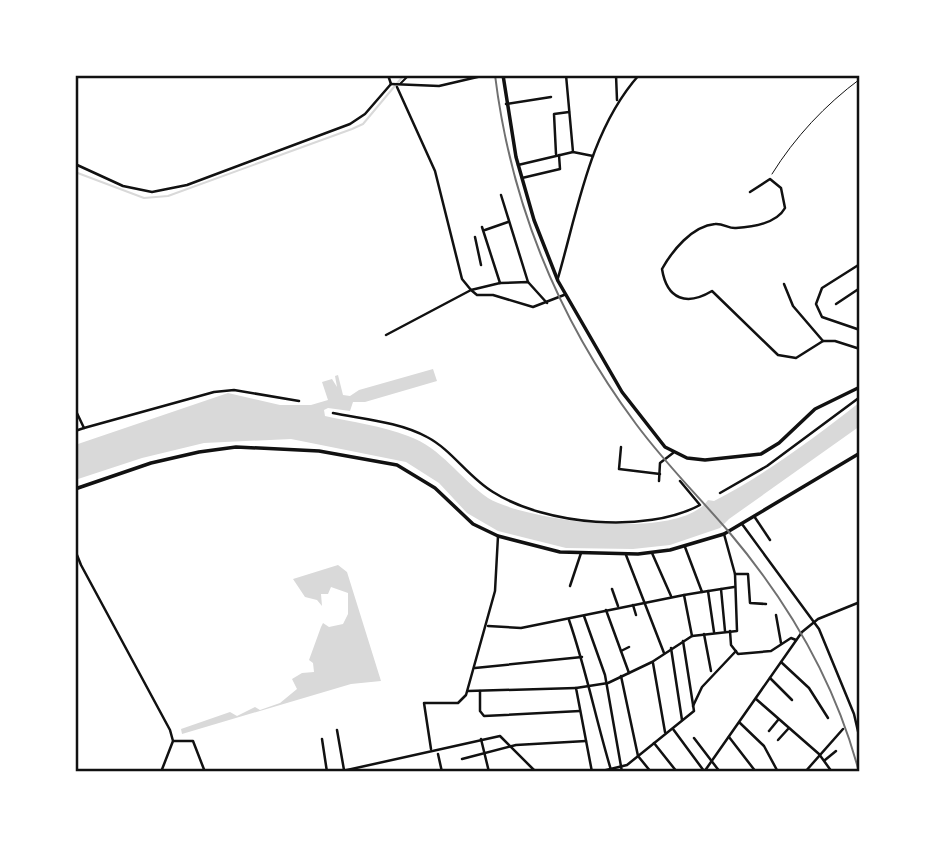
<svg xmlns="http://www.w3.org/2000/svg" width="935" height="847" viewBox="0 0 935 847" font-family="'Golos Text',sans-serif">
  <rect width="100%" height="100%" fill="#fff"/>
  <g fill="#d9d9d9">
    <path d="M433,369L437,381L365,402H353L350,411L328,408L324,410L325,416C352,422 382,426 408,436C442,448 460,479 488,498C526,521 679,542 708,500L714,501C766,474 813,439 860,402V426L729,519L720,528L670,545L633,549L566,548L498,531L467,513L439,483L406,462L291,439L204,443L142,458L75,480V445L228,393L280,405H311L328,400L322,382L332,379L337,387L335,376L338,375L343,395L350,396L359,390Z"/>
    <path d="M338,565L347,572L381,681L351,684L182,734L181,729L230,712L237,716L255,707L260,710L280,703L297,689L292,679L302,673L314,672L313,663L309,660L321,627L323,623L329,627L343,624L348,614V593L331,587L328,594H321L322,606L317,600L305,597L293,579Z"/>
  </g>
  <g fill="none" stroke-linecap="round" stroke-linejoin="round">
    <path stroke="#d9d9d9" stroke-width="2" d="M75,172L144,198L168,196L352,129L363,124L404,75"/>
    <path stroke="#111" stroke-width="1" d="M772,174C795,137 825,105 860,79"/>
    <path stroke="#111" stroke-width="2" d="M400,84L409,75"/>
    <g stroke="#111" stroke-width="2.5">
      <path d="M388,75L391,84"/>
      <path d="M566,75L573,152L593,156"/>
      <path d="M616,75L617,100"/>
      <path d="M391,84L439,86L486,75"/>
      <path d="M397,87L435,171L462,279L471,290L500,283L528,282L547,303"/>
      <path d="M506,104L551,97"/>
      <path d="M556,154L554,114L569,112"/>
      <path d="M75,164L123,186L152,192L187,185L350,124L365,114L391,84"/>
      <path d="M518,165L573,152"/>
      <path d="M522,178L560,169L559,155"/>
      <path d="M750,192L770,179L781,188L785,208C777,223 753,227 736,228C729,229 723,223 715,224C692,226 672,251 662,269C667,300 687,306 712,291L778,355L796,358L823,341H835L860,349"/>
      <path d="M501,195L528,282"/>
      <path d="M482,227L500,283"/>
      <path d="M485,230L508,222"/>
      <path d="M475,237L481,265"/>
      <path d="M860,264L822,288L816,304L822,317L860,330"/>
      <path d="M558,278C578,209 590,130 639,75"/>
      <path d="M784,284L793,306L823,341"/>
      <path d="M836,304L860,288"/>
      <path d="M386,335L471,290L477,295H493L533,307L564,295"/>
      <path d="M333,413C363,419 400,422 427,437C452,450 468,477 493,492C545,525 646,534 700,505L680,481"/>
      <path d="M84,428L214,392L234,390L299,401"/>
      <path d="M621,447L619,469L660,474"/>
      <path d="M659,481L660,463L673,453"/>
      <path d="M720,493L767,466L860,397"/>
      <path d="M754,516L770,540"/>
      <path d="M685,547L702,592L734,587"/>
      <path d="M652,553L671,596"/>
      <path d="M626,555L664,653"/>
      <path d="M735,574H748L750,603L766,604"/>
      <path d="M570,586L581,553"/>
      <path d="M612,589L618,606"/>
      <path d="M721,589L725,631"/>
      <path d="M708,591L714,632"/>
      <path d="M684,595L702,592"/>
      <path d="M633,605L636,615"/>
      <path d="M606,610L629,673"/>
      <path d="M776,615L781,643"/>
      <path d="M584,616L605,675L622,772"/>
      <path d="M569,620C586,669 596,720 611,770"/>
      <path d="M488,626L521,628L684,595L692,636"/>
      <path d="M730,631L731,645L738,654L771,651L791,638L796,640"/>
      <path d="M704,634L711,671"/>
      <path d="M671,648L682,720"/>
      <path d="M621,651L629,647"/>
      <path d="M781,662L809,688L828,718"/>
      <path d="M653,663L665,732"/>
      <path d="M475,668L582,657"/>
      <path d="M621,676L638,756L651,772"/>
      <path d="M770,678L792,700"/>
      <path d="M468,691L576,688"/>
      <path d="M480,691V711L484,716L580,711"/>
      <path d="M756,699L819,754L832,772"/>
      <path d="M693,706L702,687L736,651"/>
      <path d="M740,723L764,746L778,772"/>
      <path d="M673,729L704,771"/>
      <path d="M337,730L344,770"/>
      <path d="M769,731L778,720"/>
      <path d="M729,737L756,772"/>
      <path d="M694,738L720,772"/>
      <path d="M322,739L327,772"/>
      <path d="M481,739L489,772"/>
      <path d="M778,740L788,729"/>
      <path d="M174,741H193L205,772"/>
      <path d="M654,743L677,772"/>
      <path d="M431,749L424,703H458L466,695L495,591L498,536"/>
      <path d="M438,754L442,772"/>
      <path d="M462,759L516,745L586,741"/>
      <path d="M825,760L836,751"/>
      <path d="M338,772L500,736L536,772"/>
      <path d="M592,772L576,688L608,683L652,662L692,636L737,631L735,574L724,534"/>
      <path d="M598,772L627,765L694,711L683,641"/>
      <path d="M704,772L802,632L818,619L860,602"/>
      <path d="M805,772L843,729"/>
    </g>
    <g stroke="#111" stroke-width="2.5">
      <path d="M75,409L84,428L75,431"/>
      <path d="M742,524L819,629L854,714L860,740"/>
      <path d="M75,550L81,565L170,730L173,741L161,772"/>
    </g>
    <path stroke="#111" stroke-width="3.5" d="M75,489L151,463L199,452L236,447L319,451L397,465L435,488L473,524L498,536L560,552L638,554L670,550L724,534L860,453"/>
    <path stroke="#111" stroke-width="3.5" d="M503,75L516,157L534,220L558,281L622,392L665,447L687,458L705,460L761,454L779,443L815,409L860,387"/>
    <path stroke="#707070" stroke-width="2" d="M495,75C511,205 558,319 636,424C664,462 698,496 729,532C789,603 835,681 859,772"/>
  </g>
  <rect width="935" height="847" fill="none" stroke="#ffffff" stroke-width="154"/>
  <rect x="77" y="77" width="781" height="693" fill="none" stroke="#111" stroke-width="2.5"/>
</svg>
